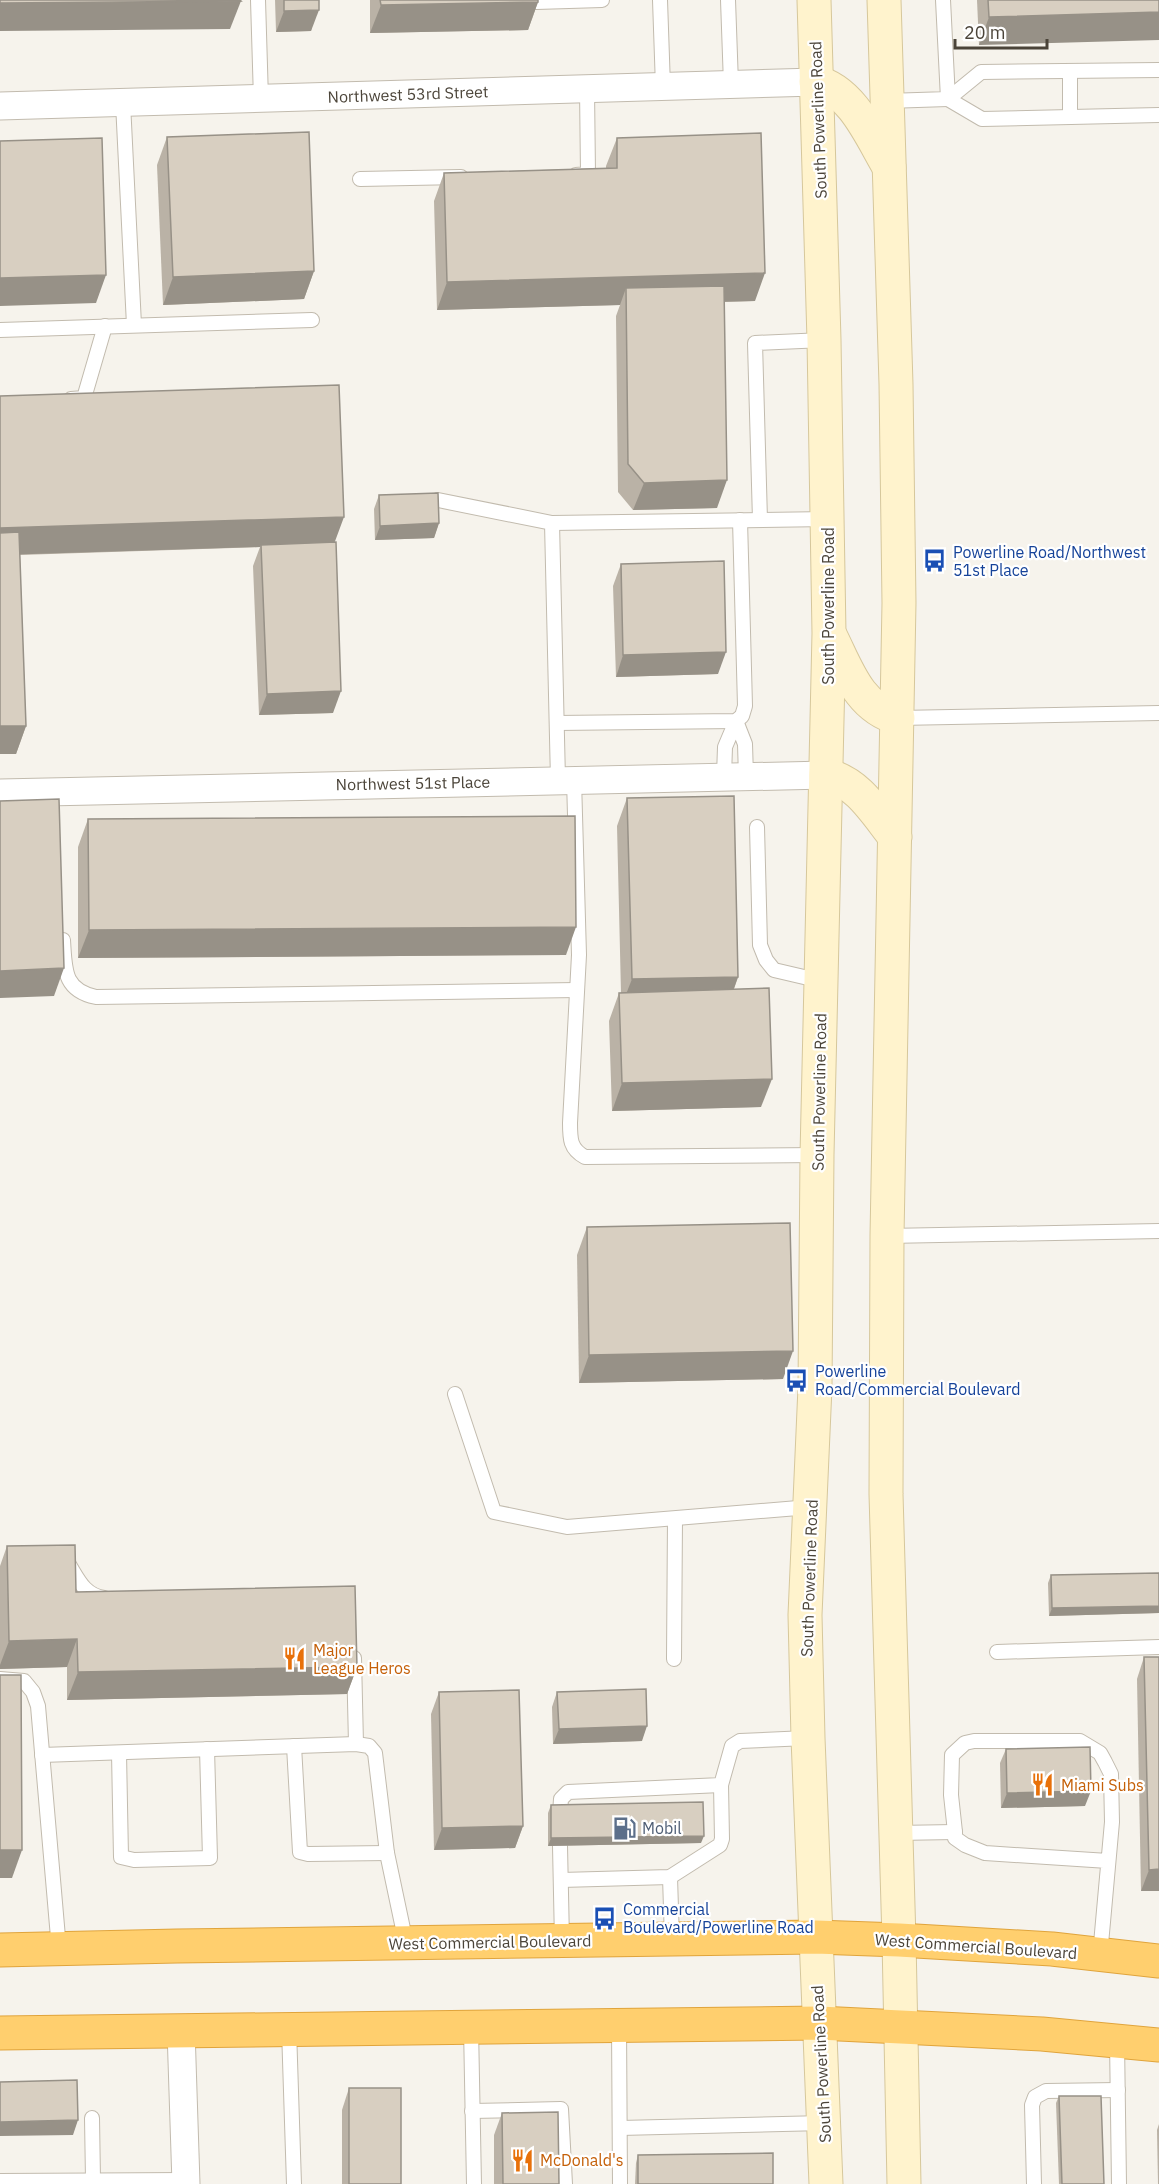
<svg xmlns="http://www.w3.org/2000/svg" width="1159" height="2184" viewBox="0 0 1159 2184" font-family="'IBM Plex Sans',sans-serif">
  <rect width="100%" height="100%" fill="#f6f3ec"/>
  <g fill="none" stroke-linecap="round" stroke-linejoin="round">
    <defs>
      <g id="lane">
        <path d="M258,0L261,99"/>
        <path d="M660,0L663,87"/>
        <path d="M728,0L731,84"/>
        <path d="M536,2L602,0"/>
        <path d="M1159,70L981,72L948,99L982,119L1159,115"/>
        <path d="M1070,72V117"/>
        <path d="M887,101L948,99L943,0"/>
        <path d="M123,103L134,325"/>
        <path d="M576,175L588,174L587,89"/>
        <path d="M360,179L461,177"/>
        <path d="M0,330L312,320"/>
        <path d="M71,399L84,398L105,326"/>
        <path d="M438,500L552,523L558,780"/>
        <path d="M760,520L755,343L824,340"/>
        <path d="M552,523L828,519"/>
        <path d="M898,718L1159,713"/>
        <path d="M557,723L736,721L742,716L745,706L740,520"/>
        <path d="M724,776L725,747L736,721L745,744L746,776"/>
        <path d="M574,780L579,955L570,1123C570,1139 570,1149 585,1157L817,1155"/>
        <path d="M757,827L760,945L766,960L774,970L821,981"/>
        <path d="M63,940C65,969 63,990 96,997L577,990"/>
        <path d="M887,1236L1159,1231"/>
        <path d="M455,1394L494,1512L567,1527L810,1507"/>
        <path d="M68,1563C78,1579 84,1595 104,1598"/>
        <path d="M997,1652L1159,1647"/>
        <path d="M354,1658L356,1744"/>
        <path d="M674,1659L675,1519"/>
        <path d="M0,1679L24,1681L33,1692L38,1706L59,1949"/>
        <path d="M294,1746L300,1852L308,1854L387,1853"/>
        <path d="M119,1753L121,1857L134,1860L210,1858L207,1749"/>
        <path d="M42,1755L356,1744L369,1746L375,1753L387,1853L406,1943"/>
        <path d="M560,1813L561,1799L568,1792L721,1785L732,1746L740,1741L807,1738"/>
        <path d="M896,1833L955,1832"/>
        <path d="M560,1846L562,1941"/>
        <path d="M670,1877L672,1940"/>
        <path d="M561,1880L670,1877L720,1845L722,1839L721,1785"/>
        <path d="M1100,1955L1112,1822L1111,1774L1105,1762L1100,1753L1080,1741H974L965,1743L952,1755L951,1795L955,1832V1838L965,1845L985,1853L1108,1861"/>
        <path d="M619,2025L620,2184"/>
        <path d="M471,2027L474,2184"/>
        <path d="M289,2029L294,2184"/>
        <path d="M1117,2041L1119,2184"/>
        <path d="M472,2111L561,2109L565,2184"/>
        <path d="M92,2118L93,2180"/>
        <path d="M620,2128L824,2123"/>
        <path d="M0,2181L186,2180"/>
        <path d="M1034,2184L1032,2105L1035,2097L1046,2091L1118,2090"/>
      </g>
      <g id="street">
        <path d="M0,106L816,82"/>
        <path d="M0,793L826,775"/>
        <path d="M181,2030L186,2184"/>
      </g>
      <g id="secondary">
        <path d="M814,0L824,340L829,633L817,1155L815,1387L805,1615L808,1738L826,2184"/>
        <path d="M884,0L896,384L899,603L887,1236L886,1494L899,1940L904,2184"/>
        <path d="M816,82C853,91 871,137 889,167"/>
        <path d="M831,637C847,669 859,708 898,718"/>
        <path d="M826,775C858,782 875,812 895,837"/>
      </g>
      <g id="highway">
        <path d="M0,1950L177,1946L816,1937L899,1940L1052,1949L1159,1961"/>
        <path d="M0,2033L819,2023L1042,2034L1159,2045"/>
      </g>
    </defs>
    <use href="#lane" stroke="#c2bbae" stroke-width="16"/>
    <use href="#street" stroke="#c2bbae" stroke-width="29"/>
    <use href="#secondary" stroke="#d6c79b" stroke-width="35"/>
    <use href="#highway" stroke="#e0a43c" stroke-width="35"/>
    <use href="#lane" stroke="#fff" stroke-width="14"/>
    <use href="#street" stroke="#fff" stroke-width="27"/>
    <use href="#secondary" stroke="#fff3cd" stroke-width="33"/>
    <use href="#highway" stroke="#ffcf6e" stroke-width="33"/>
  </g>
  <g fill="#bab2a6">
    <path d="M275,0H319L311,31L276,32Z"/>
    <path d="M370,0H538V2L528,30L370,33Z"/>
    <path d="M977,0H1159L979,45Z"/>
    <path d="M167,137L314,271L304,299L163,305L157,165Z"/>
    <path d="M617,138L755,301L724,302L717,508L633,510L618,492L616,316L620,305L437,310L434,201L444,173L606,168V166Z"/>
    <path d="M0,396L335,542L333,713L259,715L253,566L260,547L20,555L26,726L16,754H0Z"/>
    <path d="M379,495L439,523L434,538L375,540L374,509Z"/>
    <path d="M621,564L718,674L616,677L613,586Z"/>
    <path d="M627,798L738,977L734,989L761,1107L612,1111L609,1021L619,993H621L617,826Z"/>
    <path d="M88,819L566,955L78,958V847Z"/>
    <path d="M587,1227L783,1379L579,1383L577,1255Z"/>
    <path d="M7,1546L76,1592L357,1667L347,1694L67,1700V1667L0,1669V1566Z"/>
    <path d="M1159,1573V1613L1049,1616L1048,1583L1051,1575Z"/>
    <path d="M1144,1657H1159V1891H1141L1137,1679Z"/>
    <path d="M439,1692L523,1826L515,1848L434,1850L431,1714Z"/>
    <path d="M557,1692L642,1741L553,1744L552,1707Z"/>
    <path d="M1006,1749L1085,1806L1001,1808L1000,1763Z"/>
    <path d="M551,1805L701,1843L548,1846V1813Z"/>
    <path d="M349,2088L401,2184H342V2110Z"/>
    <path d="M1059,2096L1104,2184H1059L1056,2103Z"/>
    <path d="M502,2113L559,2184H494V2135Z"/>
    <path d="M1159,2124V2184H1158L1157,2130Z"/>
    <path d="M638,2155L773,2184H635L636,2163Z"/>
  </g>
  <g fill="#979187">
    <path d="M241,1L230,29L0,31V3Z"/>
    <path d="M538,2L528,30L370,33L381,5Z"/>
    <path d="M319,10L311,31L276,32L284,11Z"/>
    <path d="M1159,12V40L979,45L989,17Z"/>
    <path d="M314,271L304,299L163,305L173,277Z"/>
    <path d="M765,273L755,301L626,304V288L620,305L437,310L447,282Z"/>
    <path d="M106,275L96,303L0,306V278Z"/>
    <path d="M727,480L717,508L633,510L644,483Z"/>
    <path d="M344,517L334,544L261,545L260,547L0,555V528Z"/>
    <path d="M439,523L434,538L375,540L380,526Z"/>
    <path d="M726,652L718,674L616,677L623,655Z"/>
    <path d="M341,691L333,713L259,715L267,694Z"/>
    <path d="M0,726H26L16,754H0Z"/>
    <path d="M576,927L566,955L78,958L89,930Z"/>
    <path d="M64,968L54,996L0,998V971Z"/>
    <path d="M738,977L728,1005L621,1007L632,979Z"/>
    <path d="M772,1079L761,1107L612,1111L622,1083Z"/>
    <path d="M793,1351L783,1379L579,1383L589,1355Z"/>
    <path d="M1159,1606V1613L1049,1616L1052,1608Z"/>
    <path d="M77,1639L67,1667L0,1669V1665L9,1641Z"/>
    <path d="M357,1667L347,1694L67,1700L78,1672Z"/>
    <path d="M647,1726L642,1741L553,1744L559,1729Z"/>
    <path d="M1091,1791L1085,1806L1001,1808L1007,1793Z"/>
    <path d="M523,1826L515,1848L434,1850L442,1828Z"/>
    <path d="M704,1836L701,1843L548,1846L551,1838Z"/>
    <path d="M0,1850H22L12,1878H0Z"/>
    <path d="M1159,1869V1891H1141L1149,1870Z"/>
    <path d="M78,2120L73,2135L0,2136V2122Z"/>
  </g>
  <g fill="#d8cfc1" stroke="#979187" stroke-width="1.5">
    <path d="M0,0H240L241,1L0,3Z"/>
    <path d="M284,0H319V10L284,11Z"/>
    <path d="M380,0H538V2L381,5Z"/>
    <path d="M988,0H1159V12L989,17Z"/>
    <path d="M309,132L314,271L173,277L167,137Z"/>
    <path d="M761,133L765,273L447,282L444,173L617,168V138Z"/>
    <path d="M102,138L106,275L0,278V141Z"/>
    <path d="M724,286L727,480L644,483L628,464L626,288Z"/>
    <path d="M339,385L344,517L0,528V396Z"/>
    <path d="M438,493L439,523L380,526L379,495Z"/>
    <path d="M19,532L26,726H0V533Z"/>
    <path d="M336,542L341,691L267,694L261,545Z"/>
    <path d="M724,561L726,652L623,655L621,564Z"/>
    <path d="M734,796L738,977L632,979L627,798Z"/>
    <path d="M59,799L64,968L0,971V801Z"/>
    <path d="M575,816L576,927L89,930L88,819Z"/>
    <path d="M769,988L772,1079L622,1083L619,993Z"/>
    <path d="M790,1223L793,1351L589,1355L587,1227Z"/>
    <path d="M75,1545L76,1592L355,1586L357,1667L78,1672L77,1639L9,1641L7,1546Z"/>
    <path d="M1159,1573V1606L1052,1608L1051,1575Z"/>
    <path d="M1144,1657H1159V1869L1149,1870Z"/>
    <path d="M0,1675H21L22,1850H0Z"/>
    <path d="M646,1689L647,1726L559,1729L557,1692Z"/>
    <path d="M519,1690L523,1826L442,1828L439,1692Z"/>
    <path d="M1090,1747L1091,1791L1007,1793L1006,1749Z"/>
    <path d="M703,1802L704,1836L551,1838V1805Z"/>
    <path d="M77,2080L78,2120L0,2122V2082Z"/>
    <rect x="349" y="2088" width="52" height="96"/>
    <path d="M1059,2096H1101L1104,2184H1062Z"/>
    <path d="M558,2112L559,2184H503L502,2113Z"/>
    <path d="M773,2153V2184H638V2155Z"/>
  </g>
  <defs>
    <symbol id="bus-bare" viewBox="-9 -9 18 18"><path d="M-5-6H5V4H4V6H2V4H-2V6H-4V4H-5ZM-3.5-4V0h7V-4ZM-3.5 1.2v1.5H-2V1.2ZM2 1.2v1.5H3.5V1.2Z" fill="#1a4fb4" stroke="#fff" stroke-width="2.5" paint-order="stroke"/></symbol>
    <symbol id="restaurant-bare" viewBox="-9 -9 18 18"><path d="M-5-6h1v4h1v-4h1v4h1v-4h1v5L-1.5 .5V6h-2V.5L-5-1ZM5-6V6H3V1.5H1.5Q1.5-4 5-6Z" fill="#e8710a" stroke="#fff" stroke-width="2.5" paint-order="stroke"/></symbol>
    <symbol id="fuel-bare" viewBox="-9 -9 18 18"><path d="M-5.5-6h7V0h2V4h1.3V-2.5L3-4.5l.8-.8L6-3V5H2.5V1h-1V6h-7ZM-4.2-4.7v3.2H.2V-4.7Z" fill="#5c6f8a" stroke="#fff" stroke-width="2.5" paint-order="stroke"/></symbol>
  </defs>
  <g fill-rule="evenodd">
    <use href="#bus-bare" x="918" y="544" width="33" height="33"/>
    <use href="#bus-bare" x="780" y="1364" width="33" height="33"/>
    <use href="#restaurant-bare" x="278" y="1642" width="33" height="33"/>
    <use href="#restaurant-bare" x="1026" y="1768" width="33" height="33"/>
    <use href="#fuel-bare" x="608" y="1812" width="33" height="33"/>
    <use href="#bus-bare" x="588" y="1902" width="33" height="33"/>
    <use href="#restaurant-bare" x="506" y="2144" width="33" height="33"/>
  </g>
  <g text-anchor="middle" stroke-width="4.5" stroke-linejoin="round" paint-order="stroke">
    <g font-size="16" fill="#4b4439" stroke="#fff">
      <text transform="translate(408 94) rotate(-2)" y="6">Northwest 53rd Street</text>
      <text transform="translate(818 120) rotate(-92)" y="6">South Powerline Road</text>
      <text transform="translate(828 606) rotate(-90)" y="6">South Powerline Road</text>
      <text transform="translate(413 783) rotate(-1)" y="6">Northwest 51st Place</text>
      <text transform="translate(819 1092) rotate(-89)" y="6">South Powerline Road</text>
      <text transform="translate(809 1578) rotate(-88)" y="6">South Powerline Road</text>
      <text transform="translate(490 1942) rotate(-1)" y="6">West Commercial Boulevard</text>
      <text transform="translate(976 1946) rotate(4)" y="6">West Commercial Boulevard</text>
      <text transform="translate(821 2064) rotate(-93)" y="6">South Powerline Road</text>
    </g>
    <g font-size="16" fill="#164399" stroke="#fff" text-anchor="start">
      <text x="953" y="558">Powerline Road/Northwest<tspan x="953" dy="18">51st Place</tspan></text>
      <text x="815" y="1377">Powerline<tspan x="815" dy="18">Road/Commercial Boulevard</tspan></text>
      <text x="623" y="1915">Commercial<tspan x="623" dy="18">Boulevard/Powerline Road</tspan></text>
    </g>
    <g font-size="16" fill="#c56008" stroke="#fff" text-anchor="start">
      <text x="313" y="1656">Major<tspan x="313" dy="18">League Heros</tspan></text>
      <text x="1061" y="1791">Miami Subs</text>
      <text x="540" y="2166">McDonald's</text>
    </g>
    <g font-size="16" fill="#4e5e75" stroke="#fff" text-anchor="start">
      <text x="642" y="1834">Mobil</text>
    </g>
  </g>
  <path d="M955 39v9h92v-9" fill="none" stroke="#4b4439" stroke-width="3"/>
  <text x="964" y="39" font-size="18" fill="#4b4439" stroke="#ffffff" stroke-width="4.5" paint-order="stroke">20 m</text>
</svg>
